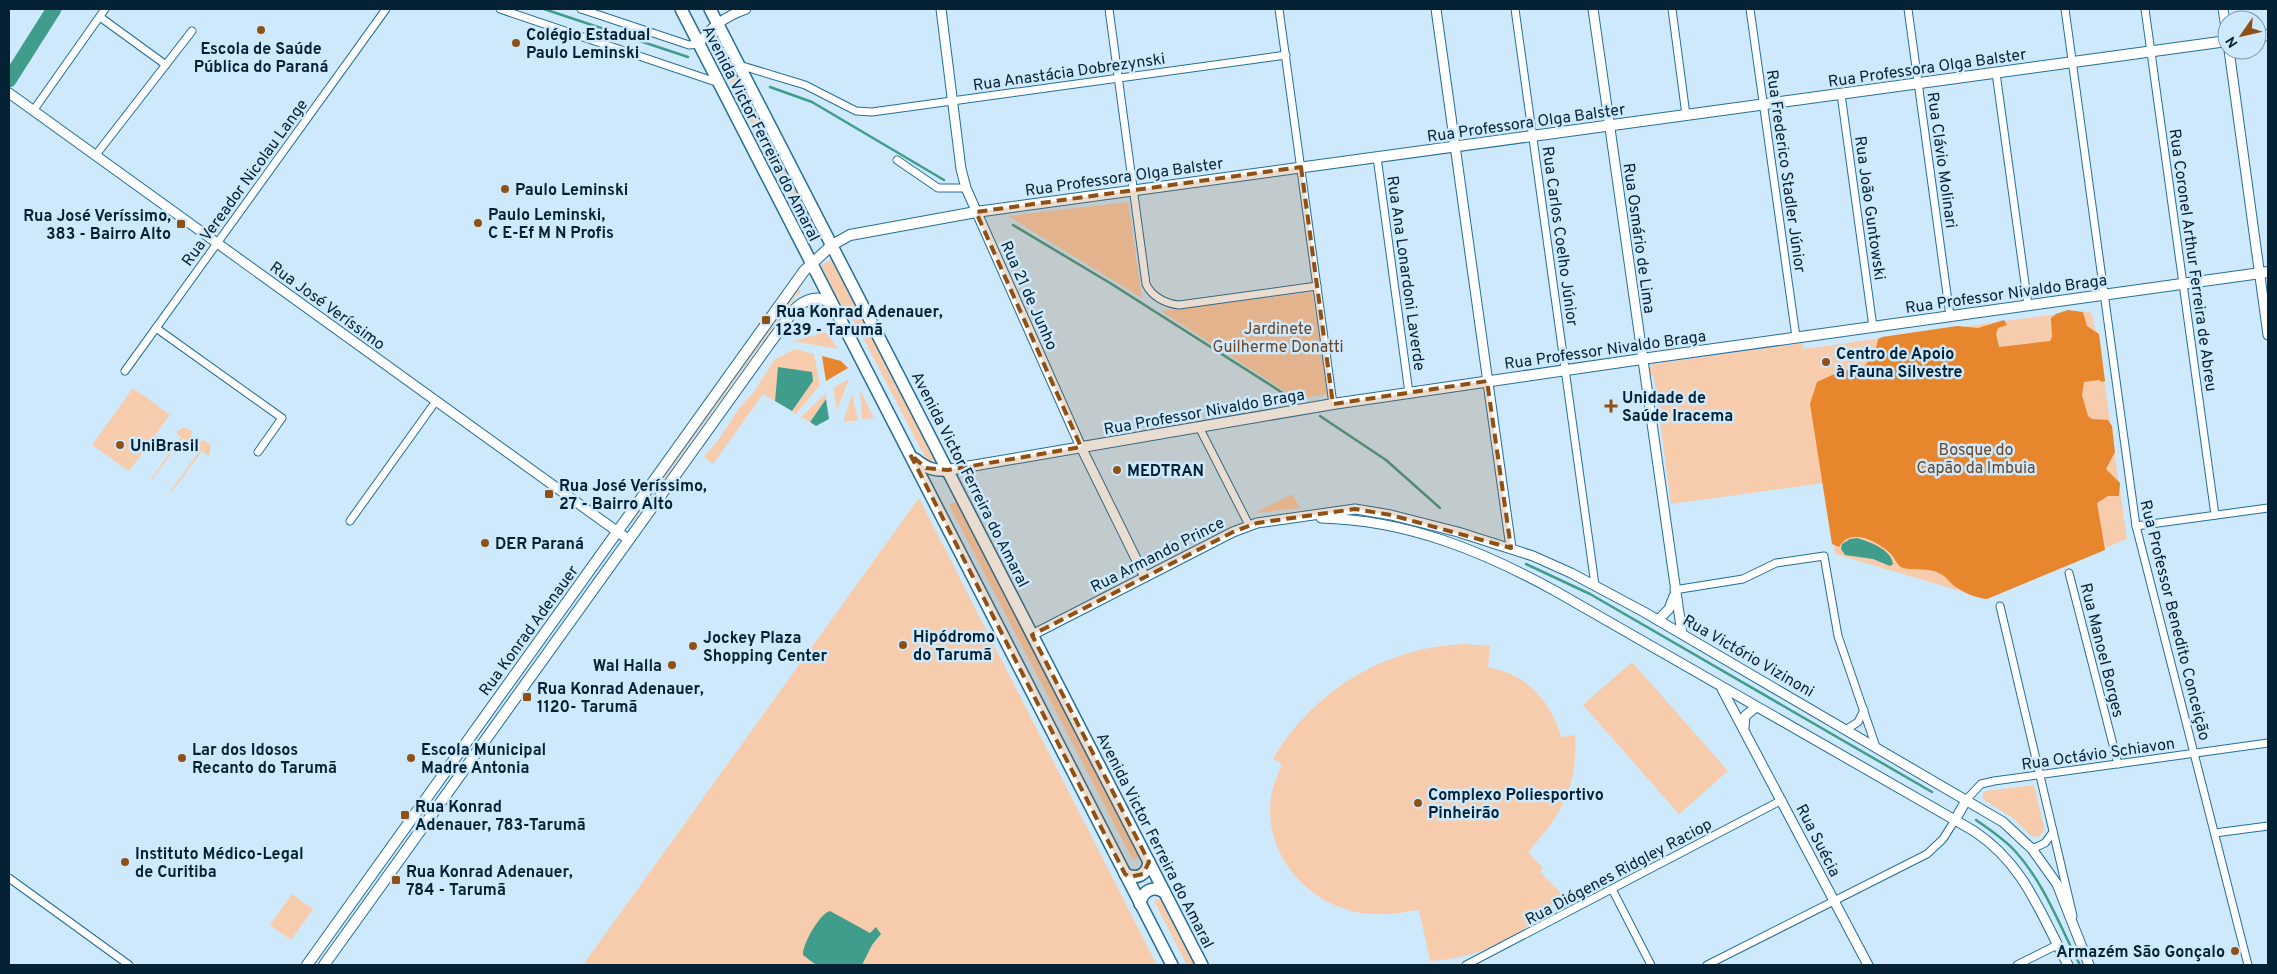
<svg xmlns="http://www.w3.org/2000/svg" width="2277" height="974" viewBox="0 0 2277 974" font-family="Overpass,sans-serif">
  <rect width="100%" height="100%" fill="#cee9fc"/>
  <g fill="#f7ccac">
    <path d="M725,50L820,235L812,241L716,54Z"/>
    <path d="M1128,202L1142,298L1008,216Z"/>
    <path d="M832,259L939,463H928L857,326L837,298L821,265Z"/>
    <path d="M798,288L801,292L795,297L633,522L632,521Z"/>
    <path d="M1312,292L1327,394L1297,399L1161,311Z"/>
    <path d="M2089,312L2092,314L2095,330L2097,332L2127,539L1984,598L1835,554L1824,483L1671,504L1654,377L1649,374L1648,371L1653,364L1803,343L1804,349L2041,316Z"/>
    <path d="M826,332L838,349L793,341Z"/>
    <path d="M795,349L814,354L820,385L796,414L792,411L813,381L812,373L778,367L775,401L763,394L713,464L704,457L719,439L740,407L754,392L774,360Z"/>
    <path d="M849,379L837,410L833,388Z"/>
    <path d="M133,388L170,415L129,471L92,445Z"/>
    <path d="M860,390L874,418L862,419Z"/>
    <path d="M826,393V399L810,422L801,417Z"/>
    <path d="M852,394L858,420L843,422Z"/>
    <path d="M184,427L192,431L190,443L183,438L152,480L151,479L181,437L176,432Z"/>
    <path d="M203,440L211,445L209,456L202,451L171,493L170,492L200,450L195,446Z"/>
    <path d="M1292,494L1300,508L1255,513Z"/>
    <path d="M919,498L1157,965H583Z"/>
    <path d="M957,501L1142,856L1133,860L949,505Z"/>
    <path d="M1465,644L1490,646L1488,667C1526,674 1551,700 1561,737L1575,735C1578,787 1562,814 1528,852L1543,868L1540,872L1562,894C1527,934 1484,958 1430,961L1419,910C1400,913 1381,916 1362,913C1307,904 1263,854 1271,796C1273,785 1278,775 1282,764L1273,759C1314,690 1385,647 1465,644Z"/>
    <path d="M1632,662L1728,771L1679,814L1583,705Z"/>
    <path d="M2034,785L2044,827V831L2039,837L2031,836L2013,818L1984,800L1982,796L1985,791Z"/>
    <path d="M292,894L313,909L291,940L270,925Z"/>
    <path d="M1161,898L1196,965H1187L1154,901Z"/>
  </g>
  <g fill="#e7862c">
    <path d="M2068,310L2083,312L2087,326L2099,334L2105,381L2102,382L2099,380L2084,382L2082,395L2088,416L2092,419L2108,420L2112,426L2115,452L2106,469L2120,483L2119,496H2108L2097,503L2105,550L1987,599C1975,598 1962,592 1952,584C1949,581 1945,576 1941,574C1929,567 1913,571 1903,568C1897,566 1895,558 1891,554C1878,542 1851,526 1839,547L1832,544L1810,404L1817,382L1841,371L1862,368C1870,363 1869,355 1876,349L1878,339L1882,337L1957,326L1978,328L2004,320L2007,325L1998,328L1996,334L1999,347L2050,341L2052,337L2051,318L2056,314Z"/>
    <path d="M822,356L841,361L848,368L826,381Z"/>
  </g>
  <g fill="#419d8b">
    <path d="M778,367L812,372L813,381L792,411L775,401Z"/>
    <path d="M826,399L829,419L816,426L810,422Z"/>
    <path d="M1857,538C1870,542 1891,549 1893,564L1890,566L1873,559L1845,555L1841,549L1842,544L1850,539Z"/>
    <path d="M830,911L870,933L876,927L881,934L872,945L862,965H816L803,955C802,945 820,913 830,911Z"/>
  </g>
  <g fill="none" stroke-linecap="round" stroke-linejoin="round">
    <g stroke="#419d8b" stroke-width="2.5">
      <path d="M544,9L688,57"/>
      <path d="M770,87L812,102L944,180"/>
      <path d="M1013,225L1110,283L1286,395"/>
      <path d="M1320,416L1386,460L1440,508"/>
      <path d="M1526,564L1590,594L1932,792"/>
      <path d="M1976,820C1990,830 2004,839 2015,851C2045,884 2060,927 2080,965"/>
    </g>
    <path stroke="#419d8b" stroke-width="15" d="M9,80L54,9"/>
    <defs>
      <g id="minor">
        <path d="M500,9L719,83"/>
        <path d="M581,9L689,45L699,44"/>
        <path d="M1109,9L1146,284C1151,296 1166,304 1179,305L1317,286"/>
        <path d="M1279,9L1333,404"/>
        <path d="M1515,9L1595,585"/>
        <path d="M1672,9L1686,115"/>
        <path d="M1750,9L1796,337"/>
        <path d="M1908,9L1950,316"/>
        <path d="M2065,9L2136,526L2248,965"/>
        <path d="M2145,9L2215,515"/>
        <path d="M100,17L166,65"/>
        <path d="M739,65L805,85L856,111L872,112L1286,55"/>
        <path d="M1996,73L2028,305"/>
        <path d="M1841,94L1873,327"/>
        <path d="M33,111L105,9"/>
        <path d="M95,156L192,31"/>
        <path d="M1377,157L1409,393"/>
        <path d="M897,160L938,188H966"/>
        <path d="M156,328L282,418L258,452"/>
        <path d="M125,371L386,9"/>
        <path d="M1199,427L1249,525"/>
        <path d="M350,521L436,401"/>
        <path d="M2136,526L2268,508"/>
        <path d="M2069,573L2118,764"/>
        <path d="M1674,590L1743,579L1776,563L1824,556L1838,636L1876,747"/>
        <path d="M2000,606L2073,916"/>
        <path d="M1847,729L1858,722L1864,710"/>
        <path d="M1967,799L1981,784L1994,781L2268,743"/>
        <path d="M2215,833L2268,826"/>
        <path d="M2032,849L2045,843L2053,832"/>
        <path d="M9,878L129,965"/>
        <path d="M1612,889L1651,965"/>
        <path d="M1466,965L1782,800"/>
        <path d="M1707,965L1927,854L1943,839L1955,820"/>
        <path d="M2017,965L2057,945"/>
      </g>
      <g id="tertiary">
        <path d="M941,9L961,169L966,188L1081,447L1145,577"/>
        <path d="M1436,9L1511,548"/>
        <path d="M1593,9L1682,634"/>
        <path d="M2223,9L2227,34"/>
        <path d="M699,44C710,27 726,16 746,9"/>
        <path d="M2229,50L2268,335"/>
        <path d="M9,93L629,540"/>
        <path d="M1321,518C1407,520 1483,551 1557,592L1974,831C2025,865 2040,913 2068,965"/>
        <path d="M1658,620L1669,609L1674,596"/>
        <path d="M1032,635L1233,532L1257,523L1355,509L1391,515L1458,532L1533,556L1571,573L1644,612L2003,822L2032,849L2057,884L2089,965"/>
        <path d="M1722,689L1868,965"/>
        <path d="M1744,728L1745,716L1756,707"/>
        <path d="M1955,820L1967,799"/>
      </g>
      <g id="secondary">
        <path d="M2257,37L2268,35"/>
        <path d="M948,470L1333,404L1642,359L2268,272"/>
        <path d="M307,965L804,271L832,245L850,235L976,212L2227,41"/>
        <path d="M324,965L793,311C804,299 822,292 833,307"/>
      </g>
      <g id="trunk">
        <path d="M681,9L1172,965"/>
        <path d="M710,9L1202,965"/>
        <path d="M915,459C926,468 933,471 948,470"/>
        <path d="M1125,874C1137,880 1147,875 1149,862"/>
        <path d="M1140,904C1142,891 1153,885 1164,892"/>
      </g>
    </defs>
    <use href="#minor" stroke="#246e98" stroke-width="9"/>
    <use href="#tertiary" stroke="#246e98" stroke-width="11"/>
    <use href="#secondary" stroke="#246e98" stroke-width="12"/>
    <use href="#trunk" stroke="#246e98" stroke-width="14"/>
    <use href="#minor" stroke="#fff" stroke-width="7"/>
    <use href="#tertiary" stroke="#fff" stroke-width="9"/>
    <use href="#secondary" stroke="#fff" stroke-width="10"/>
    <use href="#trunk" stroke="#fff" stroke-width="11"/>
  </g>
  <path fill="#8f5015" fill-opacity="0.2" stroke="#8f5015" stroke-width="4" stroke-dasharray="10 6" stroke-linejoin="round" d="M1301,167L1333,404L1487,381L1511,548L1391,515L1355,509L1257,523L1233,532L1032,635L1149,862L1143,874L1130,877L1125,874L910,454L926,468L948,470L1081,447L976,212Z"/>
  <g fill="#8f5015" stroke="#cee9fc" stroke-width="2">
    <circle cx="261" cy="30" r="5"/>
    <circle cx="516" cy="43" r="5"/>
    <circle cx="505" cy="189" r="5"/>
    <circle cx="478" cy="223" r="5"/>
    <rect x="176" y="219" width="10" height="10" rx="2.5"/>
    <rect x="761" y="315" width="10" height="10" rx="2.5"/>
    <circle cx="1826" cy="362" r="5"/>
    <path d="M1608.5 398.5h5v5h5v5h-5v5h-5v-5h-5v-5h5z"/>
    <circle cx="120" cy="445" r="5"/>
    <circle cx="1117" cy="470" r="5"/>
    <rect x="544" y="489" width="10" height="10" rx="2.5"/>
    <circle cx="485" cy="543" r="5"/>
    <circle cx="903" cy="645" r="5"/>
    <circle cx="693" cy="646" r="5"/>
    <circle cx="672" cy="665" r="5"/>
    <rect x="522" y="692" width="10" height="10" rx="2.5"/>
    <circle cx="182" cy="758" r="5"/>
    <circle cx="411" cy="758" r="5"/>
    <circle cx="1418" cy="803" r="5"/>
    <rect x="400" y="810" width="10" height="10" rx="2.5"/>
    <circle cx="125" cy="862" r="5"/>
    <rect x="391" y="875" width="10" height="10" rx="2.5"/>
    <circle cx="2235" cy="951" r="5"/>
  </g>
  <g text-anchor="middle" stroke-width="5" stroke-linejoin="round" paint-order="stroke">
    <g font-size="16" font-weight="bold" fill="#042233" stroke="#cee9fc" text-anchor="start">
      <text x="526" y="40">Colégio Estadual<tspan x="526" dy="18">Paulo Leminski</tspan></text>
      <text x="261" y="54" text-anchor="middle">Escola de Saúde<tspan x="261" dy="18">Pública do Paraná</tspan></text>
      <text x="515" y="195">Paulo Leminski</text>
      <text x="488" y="220">Paulo Leminski,<tspan x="488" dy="18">C E-Ef M N Profis</tspan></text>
      <text x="171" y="221" text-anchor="end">Rua José Veríssimo,<tspan x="171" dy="18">383 - Bairro Alto</tspan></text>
      <text x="776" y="317">Rua Konrad Adenauer,<tspan x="776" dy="18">1239 - Tarumã</tspan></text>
      <text x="1836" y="359">Centro de Apoio<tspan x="1836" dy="18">à Fauna Silvestre</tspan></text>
      <text x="1622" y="403">Unidade de<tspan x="1622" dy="18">Saúde Iracema</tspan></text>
      <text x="130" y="451">UniBrasil</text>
      <text x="1127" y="476">MEDTRAN</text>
      <text x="559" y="491">Rua José Veríssimo,<tspan x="559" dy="18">27 - Bairro Alto</tspan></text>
      <text x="495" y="549">DER Paraná</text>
      <text x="913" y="642">Hipódromo<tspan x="913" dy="18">do Tarumã</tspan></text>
      <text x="703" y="643">Jockey Plaza<tspan x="703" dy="18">Shopping Center</tspan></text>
      <text x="662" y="671" text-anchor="end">Wal Halla</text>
      <text x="537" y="694">Rua Konrad Adenauer,<tspan x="537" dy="18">1120- Tarumã</tspan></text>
      <text x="192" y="755">Lar dos Idosos<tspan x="192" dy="18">Recanto do Tarumã</tspan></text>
      <text x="421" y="755">Escola Municipal<tspan x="421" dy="18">Madre Antonia</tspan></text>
      <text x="1428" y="800">Complexo Poliesportivo<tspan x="1428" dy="18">Pinheirão</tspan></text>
      <text x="415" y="812">Rua Konrad<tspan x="415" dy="18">Adenauer, 783-Tarumã</tspan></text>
      <text x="135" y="859">Instituto Médico-Legal<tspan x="135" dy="18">de Curitiba</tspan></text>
      <text x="406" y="877">Rua Konrad Adenauer,<tspan x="406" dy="18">784 - Tarumã</tspan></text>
      <text x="2225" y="957" text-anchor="end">Armazém São Gonçalo</text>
    </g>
    <g font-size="16" fill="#042233" stroke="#cee9fc">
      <text transform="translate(1927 67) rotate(-8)" y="6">Rua Professora Olga Balster</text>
      <text transform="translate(1069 71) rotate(-8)" y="6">Rua Anastácia Dobrezynski</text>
      <text transform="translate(1526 122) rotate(-8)" y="6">Rua Professora Olga Balster</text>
      <text transform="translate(762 133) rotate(63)" y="6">Avenida Victor Ferreira do Amaral</text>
      <text transform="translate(1943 160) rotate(82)" y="6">Rua Clávio Molinari</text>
      <text transform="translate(1787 171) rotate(82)" y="6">Rua Frederico Stadler Júnior</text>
      <text transform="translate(1124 176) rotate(-8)" y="6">Rua Professora Olga Balster</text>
      <text transform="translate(244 182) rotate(-54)" y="6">Rua Vereador Nicolau Lange</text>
      <text transform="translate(1871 208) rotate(82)" y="6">Rua João Guntowski</text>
      <text transform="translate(1561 236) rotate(82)" y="6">Rua Carlos Coelho Júnior</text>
      <text transform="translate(1640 238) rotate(82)" y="6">Rua Osmário de Lima</text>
      <text transform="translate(2194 260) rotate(82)" y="6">Rua Coronel Arthur Ferreira de Abreu</text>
      <text transform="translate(1407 273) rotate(82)" y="6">Rua Ana Lonardoni Laverde</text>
      <text transform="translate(2006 293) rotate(-8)" y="6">Rua Professor Nivaldo Braga</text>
      <text transform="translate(1030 295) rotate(66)" y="6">Rua 21 de Junho</text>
      <text transform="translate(328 305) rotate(36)" y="6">Rua José Veríssimo</text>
      <text transform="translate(1605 349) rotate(-8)" y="6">Rua Professor Nivaldo Braga</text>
      <text transform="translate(1204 411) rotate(-10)" y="6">Rua Professor Nivaldo Braga</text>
      <text transform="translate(971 479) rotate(63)" y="6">Avenida Victor Ferreira do Amaral</text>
      <text transform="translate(1157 554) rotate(-27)" y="6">Rua Armando Prince</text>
      <text transform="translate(2176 620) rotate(76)" y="6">Rua Professor Benedito Conceição</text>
      <text transform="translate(528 630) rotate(-54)" y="6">Rua Konrad Adenauer</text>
      <text transform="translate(2103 650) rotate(76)" y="6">Rua Manoel Borges</text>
      <text transform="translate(1749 655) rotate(30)" y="6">Rua Victório Vizinoni</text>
      <text transform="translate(2098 753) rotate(-8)" y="6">Rua Octávio Schiavon</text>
      <text transform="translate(1156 840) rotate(63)" y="6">Avenida Victor Ferreira do Amaral</text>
      <text transform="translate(1819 840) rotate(63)" y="6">Rua Suécia</text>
      <text transform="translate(1618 871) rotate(-28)" y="6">Rua Diógenes Ridgley Raciop</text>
    </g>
    <g font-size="16" fill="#6e4524" stroke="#cee9fc">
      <text x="1278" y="334">Jardinete<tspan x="1278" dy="18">Guilherme Donatti</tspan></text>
      <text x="1976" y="455">Bosque do<tspan x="1976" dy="18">Capão da Imbuia</tspan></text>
    </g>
  </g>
  <rect width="2277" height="974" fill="none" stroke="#042233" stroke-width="20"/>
  <g transform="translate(2242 35) rotate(236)"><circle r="24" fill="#cee9fc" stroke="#7d99ac"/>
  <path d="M0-4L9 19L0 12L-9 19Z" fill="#8f5015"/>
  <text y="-8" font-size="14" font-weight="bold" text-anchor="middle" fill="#042233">N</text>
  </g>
</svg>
